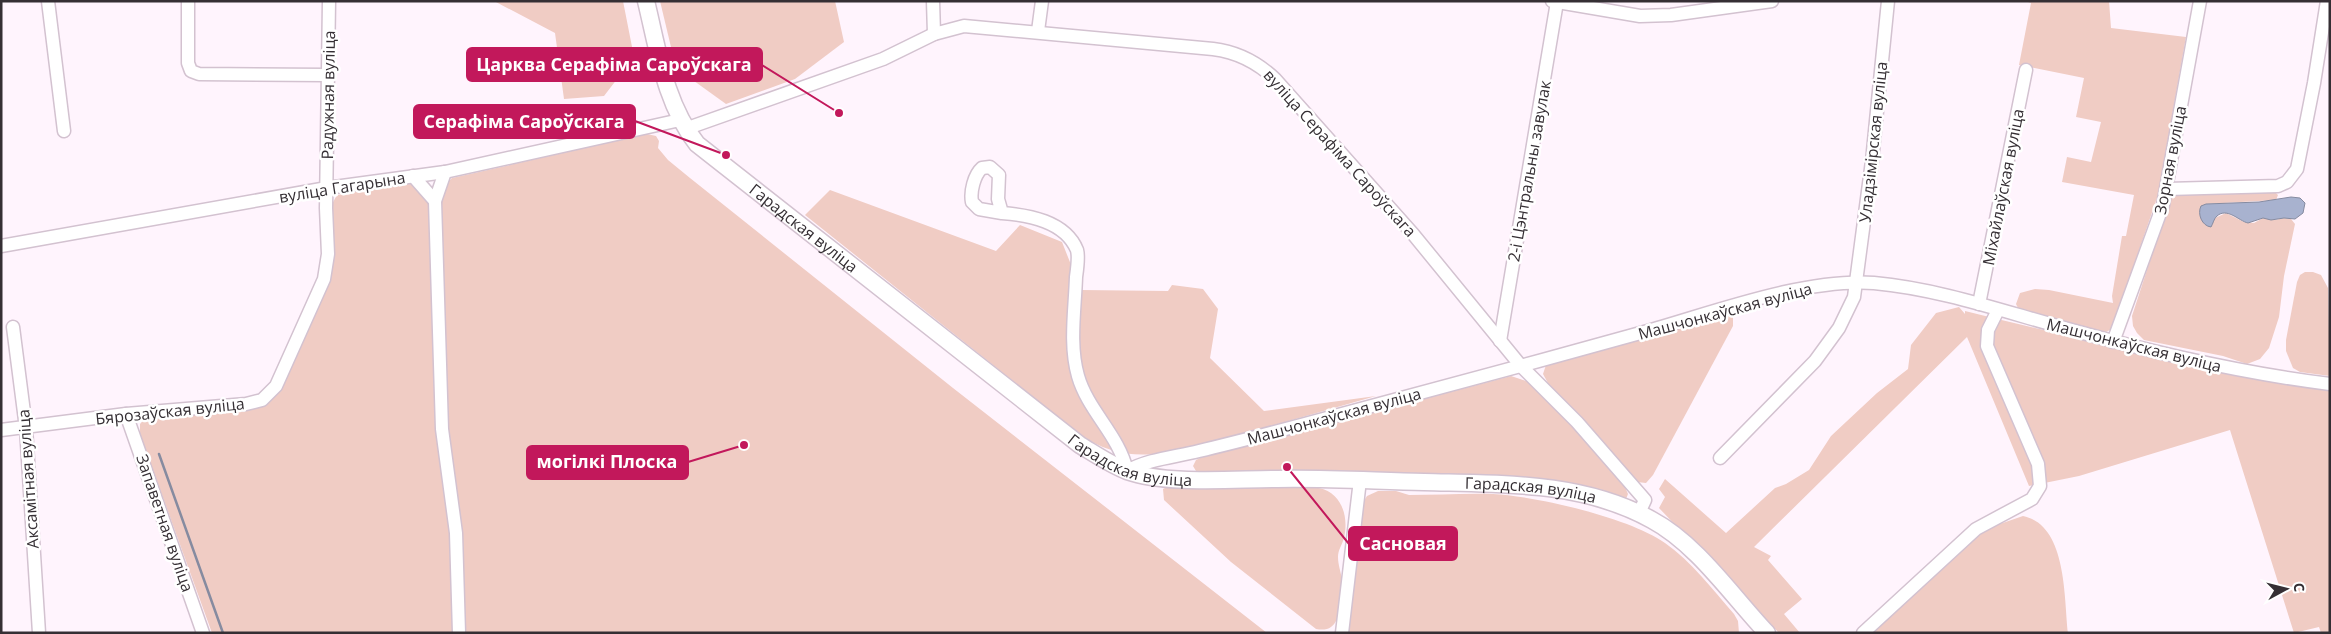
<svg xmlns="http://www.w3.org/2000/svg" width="2331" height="634" viewBox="0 0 2331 634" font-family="'Open Sans',sans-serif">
  <rect width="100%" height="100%" fill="#fff4fd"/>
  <g fill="#f0ccc4">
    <path d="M494,1H623L634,57L604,96L564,99L555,33Z"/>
    <path d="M660,1H835L844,42L795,79L726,104L676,68Z"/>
    <path d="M2025,1H2109L2111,28L2186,37L2158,195L2112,329L2104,333L2096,332L2018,308L2016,304L2020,293L2035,289L2049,290L2113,303L2112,296L2122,236H2126L2134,195L2062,182L2067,157L2091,162L2101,122L2076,117L2084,78L2019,65L2031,3Z"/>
    <path d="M647,134L656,136L659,141L658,148L668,160L690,178L953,388L1267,633H464L446,434L439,205L444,186L452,178Z"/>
    <path d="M409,182L419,187L429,199L453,536V633H212L140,434V424L147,416L259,406L328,284L334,260L332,204L337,195Z"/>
    <path d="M830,190L996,251L1020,225L1062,242L1081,290L1168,291L1172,285L1203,289L1218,309L1210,358L1264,411L1376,396L1190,449C1146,457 1116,460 1078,433L805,215Z"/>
    <path d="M2275,192L2278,195L2276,200L2206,204L2215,218L2226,213L2244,222L2254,223L2263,218L2275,220L2284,218L2291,219L2295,224L2284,276L2279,317L2269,348L2260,359L2247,364L2223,356L2144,340L2137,333L2133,326L2132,316L2171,196L2174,194Z"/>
    <path d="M2305,272H2313L2321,275L2328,288L2330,376L2300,372L2293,368L2286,351V340L2297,282L2300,275Z"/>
    <path d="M1959,307L1965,314V311C2086,341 2207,369 2330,387V633H2321L2319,627L2294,633L2230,430L2079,476L2029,486L1967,337L1754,547L1771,556L1768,560L1802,599L1784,614L1800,633H1779L1659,508L1665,497L1659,489L1665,479L1726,533L1775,488L1786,484L1809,470L1831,436L1877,393L1908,369L1911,345L1936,313Z"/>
    <path d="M1725,315L1733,317V326L1653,475L1646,483L1637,482L1549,385L1543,374L1546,365L1551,361Z"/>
    <path d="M1511,376L1529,382L1578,432L1625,487L1628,494L1626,499L1311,476L1295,470H1271L1252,474L1204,473L1196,471L1193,466L1196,460L1200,458Z"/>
    <path d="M1171,485L1319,488C1342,493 1349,517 1344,538C1342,545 1338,550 1338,557C1338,565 1341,572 1342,580C1343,592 1339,607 1337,619C1333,628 1327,631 1316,629L1231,562L1164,500L1163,489Z"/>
    <path d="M1378,491H1396L1409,495C1437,495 1465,493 1493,494C1536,496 1630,518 1665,543C1691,561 1713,590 1734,614L1738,621L1739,633H1348L1363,502L1367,496Z"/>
    <path d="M2023,516C2067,525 2064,597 2068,633H1873L1980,534L1991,527Z"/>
  </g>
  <path fill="#a8b2cf" stroke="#868ba0" d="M2291,197L2300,198L2305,203L2303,213L2295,219L2284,218L2271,220L2263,218L2248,223C2239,221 2227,207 2217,216C2214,218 2213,224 2211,227C2202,226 2197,214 2201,206L2206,204L2259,202Z"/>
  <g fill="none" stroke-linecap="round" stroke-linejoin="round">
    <path stroke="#868ba0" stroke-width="2.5" d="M159,454L223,633"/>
    <defs>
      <g id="minor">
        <path d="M48,1L64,131"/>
        <path d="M188,1V63L191,71L199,74L328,75"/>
        <path d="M933,1L934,34"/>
        <path d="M1552,1L1640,16L1671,15L1772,1"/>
        <path d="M1038,31L1042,1"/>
        <path d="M685,129L883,59L934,34L964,26L1213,49C1238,52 1257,62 1275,79L1413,234L1521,366L1577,422L1645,500L1639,513"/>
        <path d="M445,172L435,201L442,429L456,533L459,633"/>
        <path d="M413,176L435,201"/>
        <path d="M2167,189L2278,186L2287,182L2297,169L2314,83L2327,1"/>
        <path d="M1002,213L979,209L972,202C970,192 974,175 982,168L990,167L999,175L998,199L1002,213C1028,215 1065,221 1077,250C1079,257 1077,270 1076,277C1075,309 1069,345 1078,376C1088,411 1119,435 1127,471C1148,459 1175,457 1199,451C1233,443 1267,434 1301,425C1416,394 1530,364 1644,332C1712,313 1804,278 1874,283C1940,289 2005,312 2068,329C2155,353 2240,373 2330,384"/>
        <path d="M1,246L327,188L445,172L680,120"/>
        <path d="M1979,304L2026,70"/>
        <path d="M13,327L26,428L39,633"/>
        <path d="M1500,341L1557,2"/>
        <path d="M2113,342L2163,205L2200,1"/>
        <path d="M126,414L203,633"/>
        <path d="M1,430L126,414L246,404L262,400L276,386L324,279L328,254L326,208L329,1"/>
        <path d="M1720,458L1815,361L1839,328L1854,297L1872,161L1888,1"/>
        <path d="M1342,633L1360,480"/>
        <path d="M1863,633L1976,529L2032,499L2040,486L2038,464L1987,346L1988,330L1998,310"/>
      </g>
      <g id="major">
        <path id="s1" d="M646,1C658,50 665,104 697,144L1080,445C1095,454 1111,465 1127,471C1167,485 1233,479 1277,479C1326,478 1375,481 1424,482C1501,484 1582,481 1652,520C1697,544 1732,596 1767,633"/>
      </g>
    </defs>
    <use href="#minor" stroke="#d3c2d0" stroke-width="15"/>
    <use href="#major" stroke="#d3c2d0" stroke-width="19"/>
    <use href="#minor" stroke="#fff" stroke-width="12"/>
    <use href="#major" stroke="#fff" stroke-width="16"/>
  </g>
  <g text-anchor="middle" stroke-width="5" stroke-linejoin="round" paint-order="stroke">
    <g font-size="16" fill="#352f34" stroke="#fff">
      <text transform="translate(328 95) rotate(-89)" y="6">Радужная вуліца</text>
      <text transform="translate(1873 142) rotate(-84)" y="6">Уладзімірская вуліца</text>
      <text transform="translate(1340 153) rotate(48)" y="6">вуліца Серафіма Сароўскага</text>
      <text transform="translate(2170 160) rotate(-79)" y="6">Зорная вуліца</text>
      <text transform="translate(1529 171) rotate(-80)" y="6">2-і Цэнтральны завулак</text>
      <text transform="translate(342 187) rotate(-9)" y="6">вуліца Гагарына</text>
      <text transform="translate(2003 187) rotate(-79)" y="6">Міхайлаўская вуліца</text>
      <text dy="6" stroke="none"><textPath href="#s1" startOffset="289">Гарадская вуліца</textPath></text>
      <text transform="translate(1725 311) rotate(-15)" y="6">Машчонкаўская вуліца</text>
      <text transform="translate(2134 345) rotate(14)" y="6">Машчонкаўская вуліца</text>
      <text transform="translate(170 411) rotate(-6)" y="6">Бярозаўская вуліца</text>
      <text transform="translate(1334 416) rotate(-15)" y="6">Машчонкаўская вуліца</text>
      <text dy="6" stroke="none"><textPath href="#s1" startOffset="694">Гарадская вуліца</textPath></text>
      <text transform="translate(28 479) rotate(-94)" y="6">Аксамітная вуліца</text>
      <text dy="6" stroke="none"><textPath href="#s1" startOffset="1099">Гарадская вуліца</textPath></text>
      <text transform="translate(165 523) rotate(71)" y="6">Запаветная вуліца</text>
    </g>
  </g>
  <path fill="none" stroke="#c2185b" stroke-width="2" d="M839 113L762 65M726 155L635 121M744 445L688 462M1287 467L1349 544"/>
  <g fill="#c2185b" stroke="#fff" stroke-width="2">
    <circle cx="839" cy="113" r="5"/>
    <circle cx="726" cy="155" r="5"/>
    <circle cx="744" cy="445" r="5"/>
    <circle cx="1287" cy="467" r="5"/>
  </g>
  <g fill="#c2185b" stroke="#c2185b" stroke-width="2">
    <rect x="467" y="48" width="295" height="33" rx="5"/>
    <rect x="414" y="105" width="221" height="33" rx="5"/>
    <rect x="527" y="446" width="161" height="33" rx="5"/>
    <rect x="1349" y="527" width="108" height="33" rx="5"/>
  </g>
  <g font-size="18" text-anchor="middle" font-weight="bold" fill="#fff">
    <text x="614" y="71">Царква Серафіма Сароўскага</text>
    <text x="524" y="128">Серафіма Сароўскага</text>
    <text x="607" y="468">могілкі Плоска</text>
    <text x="1403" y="550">Сасновая</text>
  </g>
  <rect width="2331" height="634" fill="none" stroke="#352f34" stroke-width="5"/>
  <g transform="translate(2286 589) rotate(83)" stroke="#ffffff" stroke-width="4" paint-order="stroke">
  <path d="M0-4L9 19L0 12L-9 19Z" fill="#352f34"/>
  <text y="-8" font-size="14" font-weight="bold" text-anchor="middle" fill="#352f34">С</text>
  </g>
</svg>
